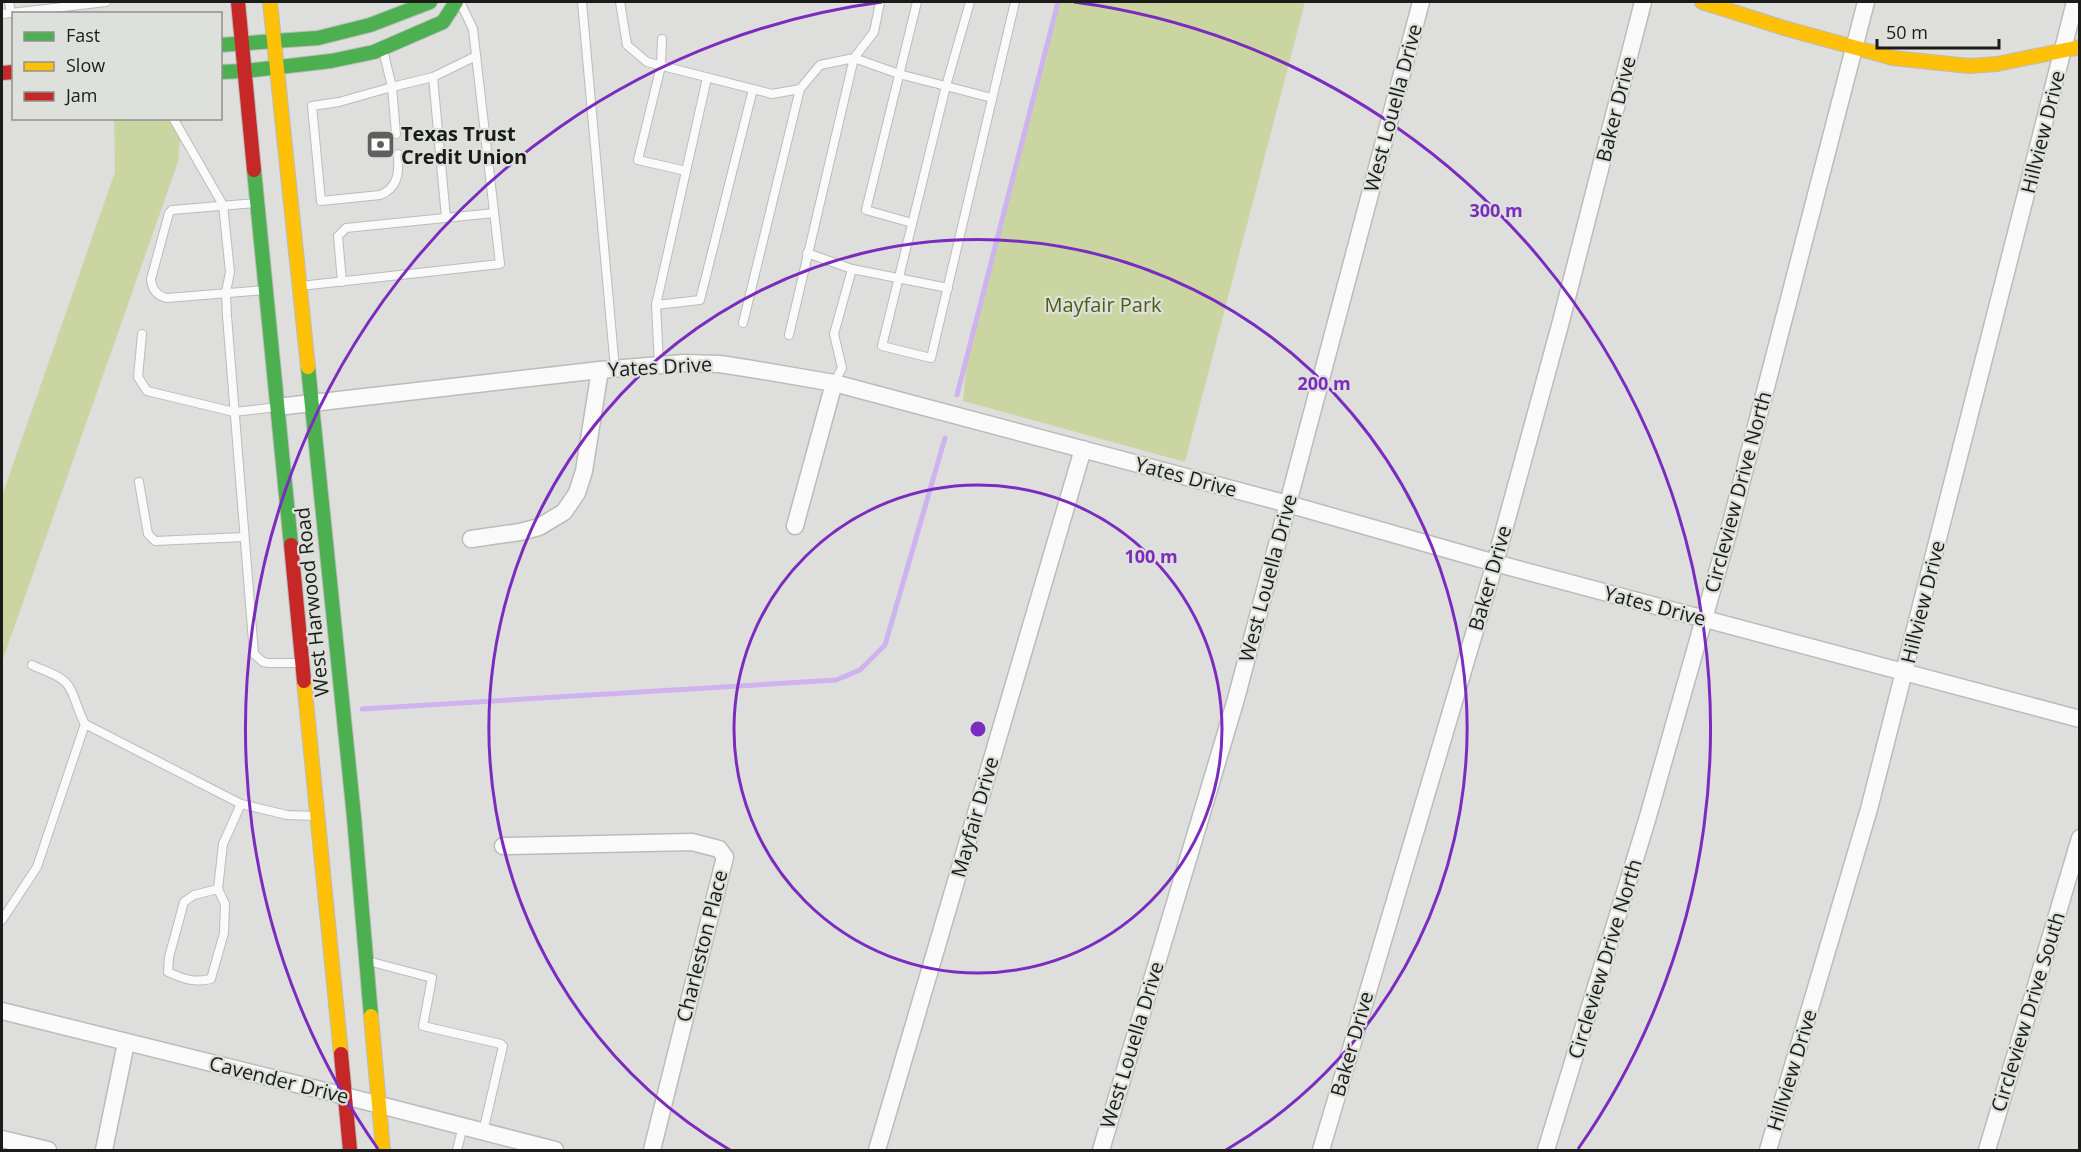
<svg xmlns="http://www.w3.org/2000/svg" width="2081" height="1152" viewBox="0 0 2081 1152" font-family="'Open Sans',sans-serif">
  <rect width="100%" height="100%" fill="#dedfdc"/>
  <g fill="#cad5a2">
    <path d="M1059,2H1305L1185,462L963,401L967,355Z"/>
    <path d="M114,119H182L178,162L2,662V496L115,172Z"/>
  </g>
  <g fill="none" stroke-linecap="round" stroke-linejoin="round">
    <g stroke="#cfb3ee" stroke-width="5">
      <path d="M957,395L1058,2"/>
      <path d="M362,709L836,680L860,670L885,645L945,438"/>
    </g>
    <defs>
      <g id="lane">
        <path d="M582,2L615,369"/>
        <path d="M620,2L627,45L647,62L772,94L800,89L820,65L854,58L874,32L880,2"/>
        <path d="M970,2L946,86L882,346L931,358L1015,2"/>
        <path d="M11,13L106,2"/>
        <path d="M2,14L11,13L9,2"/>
        <path d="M662,39L661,66L638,160L686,171"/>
        <path d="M383,50L392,87L433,77L476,56"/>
        <path d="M433,77L446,218"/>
        <path d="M173,118L223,205L230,272L226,292L227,316L254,654L263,662L268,663H301"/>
        <path d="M396,134L392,87L339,102L312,106L321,201L380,195C399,188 399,171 398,154"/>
        <path d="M257,203L172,210L169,213L151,279C152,290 157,296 167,298L266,290"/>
        <path d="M912,223L866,210L917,2"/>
        <path d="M807,253L852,269L948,288"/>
        <path d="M342,282L338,236L346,228L494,213"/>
        <path d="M300,286L500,264L473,29L460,2"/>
        <path d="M656,305L700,300L753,89"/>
        <path d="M743,323L800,89"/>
        <path d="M142,334L138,377L147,391L234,412L277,407"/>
        <path d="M789,335L854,58L899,74L992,98"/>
        <path d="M659,365L656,305L707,78"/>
        <path d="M834,383L842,368L834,334L852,269"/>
        <path d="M139,482L148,534L155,541L244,537"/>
        <path d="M32,665C42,670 54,673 63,680C74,688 77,711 85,724L241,804L287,815L316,816"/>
        <path d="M218,889L194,895L184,902L169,957L168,972C183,979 195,983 211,979L224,933L225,904L218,889L223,844L241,804"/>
        <path d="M2,920L37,867L85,724"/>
        <path d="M368,961L432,978L423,1026L501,1044L503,1046L483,1132"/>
        <path d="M457,1150L463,1126"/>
      </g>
      <g id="street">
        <path d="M277,407L600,370L684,363L720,364L752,369L834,383L1288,504L1495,563L2080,719"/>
        <path d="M795,526L834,383"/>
        <path d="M471,539L520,532L539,527L564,512L577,493L584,471L600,370"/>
        <path d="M503,846L692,842L719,849L725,857L652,1150"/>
        <path d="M2,1011L345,1096L555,1150"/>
        <path d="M2,1139L48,1150"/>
        <path d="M104,1150L126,1043"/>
        <path d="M877,1150L1083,449"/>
        <path d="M1101,1150L1236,699L1421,2"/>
        <path d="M1321,1150L1495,563L1560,325L1643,2"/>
        <path d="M1546,1150L1647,820L1728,534L1866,2"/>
        <path d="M1768,1150L1869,809L2075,2"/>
        <path d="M1987,1150L2080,838"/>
      </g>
      <g id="fast">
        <path d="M220,45L318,38L370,25L430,2"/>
        <path d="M220,72L245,71L331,61L374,52L443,22L456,2"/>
        <path d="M254,170L291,545"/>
        <path d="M308,367L354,817L371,1016"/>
      </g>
      <g id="slow">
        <path d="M270,2L308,367"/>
        <path d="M1702,2L1784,28L1893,58L1969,66L1997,64L2080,47"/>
        <path d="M304,681L341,1054"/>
        <path d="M371,1016L383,1150"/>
      </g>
      <g id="jam">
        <path d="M238,2L254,170"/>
        <path d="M2,73L14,72"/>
        <path d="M291,545L304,681"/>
        <path d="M341,1054L350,1150"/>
      </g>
    </defs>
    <use href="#lane" stroke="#bbbcba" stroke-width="10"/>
    <use href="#street" stroke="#bbbcba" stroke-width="19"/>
    <use href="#fast" stroke="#bbbcba" stroke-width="16"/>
    <use href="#slow" stroke="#bbbcba" stroke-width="16"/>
    <use href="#jam" stroke="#bbbcba" stroke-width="16"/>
    <use href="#lane" stroke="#fafafa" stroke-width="8"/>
    <use href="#street" stroke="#fafafa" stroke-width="16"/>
    <use href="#fast" stroke="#4caf50" stroke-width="14"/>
    <use href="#slow" stroke="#ffc107" stroke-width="14"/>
    <use href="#jam" stroke="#c62828" stroke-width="14"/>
  </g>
  <g fill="none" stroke="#7b2cbf" stroke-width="3">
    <circle cx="978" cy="729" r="244"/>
    <path d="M730 1150A489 489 0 1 1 1226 1150"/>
    <path d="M378 1149A733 733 0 0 1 882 2M1074 2A733 733 0 0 1 1578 1149"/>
  </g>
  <defs>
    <symbol id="bank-square" viewBox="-11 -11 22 22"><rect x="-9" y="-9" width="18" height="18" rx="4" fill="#5f605d" stroke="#dee0db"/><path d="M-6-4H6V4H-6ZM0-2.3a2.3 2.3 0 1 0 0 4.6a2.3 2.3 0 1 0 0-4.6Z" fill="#fff"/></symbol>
  </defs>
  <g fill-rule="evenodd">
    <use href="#bank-square" x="364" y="128" width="33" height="33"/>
  </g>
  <g text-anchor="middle" stroke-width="4.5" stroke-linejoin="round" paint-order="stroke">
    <g font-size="20" fill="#1b1b19" stroke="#dee0db">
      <text transform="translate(1393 108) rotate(-75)" y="7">West Louella Drive</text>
      <text transform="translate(1616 109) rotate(-76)" y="7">Baker Drive</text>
      <text transform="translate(2043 132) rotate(-76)" y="7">Hillview Drive</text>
      <text transform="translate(660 367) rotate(-3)" y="7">Yates Drive</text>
      <text transform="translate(1186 477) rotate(15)" y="7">Yates Drive</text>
      <text transform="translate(1738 492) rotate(-75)" y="7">Circleview Drive North</text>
      <text transform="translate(1268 578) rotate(-75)" y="7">West Louella Drive</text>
      <text transform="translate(1490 578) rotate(-74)" y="7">Baker Drive</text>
      <text transform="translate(312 602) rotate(-96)" y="7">West Harwood Road</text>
      <text transform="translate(1923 602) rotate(-76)" y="7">Hillview Drive</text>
      <text transform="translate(1655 606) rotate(15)" y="7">Yates Drive</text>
      <text transform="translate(975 817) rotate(-74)" y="7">Mayfair Drive</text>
      <text transform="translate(702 946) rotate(-76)" y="7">Charleston Place</text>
      <text transform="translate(1605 959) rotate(-73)" y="7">Circleview Drive North</text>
      <text transform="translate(2028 1012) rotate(-73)" y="7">Circleview Drive South</text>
      <text transform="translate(1352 1044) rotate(-74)" y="7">Baker Drive</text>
      <text transform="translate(1132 1045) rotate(-73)" y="7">West Louella Drive</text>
      <text transform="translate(1792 1070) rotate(-73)" y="7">Hillview Drive</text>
      <text transform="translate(279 1080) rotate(14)" y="7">Cavender Drive</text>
    </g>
    <g font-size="20" font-weight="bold" fill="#1b1b19" stroke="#dee0db" text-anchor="start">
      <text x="401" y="141">Texas Trust<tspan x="401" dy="23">Credit Union</tspan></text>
    </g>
    <g font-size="20" fill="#505c16" stroke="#dee0db">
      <text x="1103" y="312">Mayfair Park</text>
    </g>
  </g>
  <circle cx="978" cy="729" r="9" fill="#7b2cbf" stroke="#dee0db" stroke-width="3"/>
  <g font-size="18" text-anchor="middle" font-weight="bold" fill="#7b2cbf" stroke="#dee0db" stroke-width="4.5" stroke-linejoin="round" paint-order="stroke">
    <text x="1496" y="217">300 m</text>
    <text x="1324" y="390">200 m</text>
    <text x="1151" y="563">100 m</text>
  </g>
  <rect width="2081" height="1152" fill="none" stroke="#1b1b19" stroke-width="6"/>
  <rect x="12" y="12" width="210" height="108" fill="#dee0db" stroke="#90918d" stroke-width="1.5"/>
  <rect x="24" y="32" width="30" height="9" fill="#4caf50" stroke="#90918d" stroke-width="1.5"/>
  <text x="66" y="42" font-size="18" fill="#1b1b19">Fast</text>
  <rect x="24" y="62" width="30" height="9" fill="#ffc107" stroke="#90918d" stroke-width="1.5"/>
  <text x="66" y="72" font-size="18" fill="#1b1b19">Slow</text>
  <rect x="24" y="92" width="30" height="9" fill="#c62828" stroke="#90918d" stroke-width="1.5"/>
  <text x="66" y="102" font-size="18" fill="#1b1b19">Jam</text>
  <path d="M1877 39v9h122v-9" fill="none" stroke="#1b1b19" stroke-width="3"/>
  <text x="1886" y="39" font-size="18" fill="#1b1b19" stroke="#dee0db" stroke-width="4.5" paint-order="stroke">50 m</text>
</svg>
